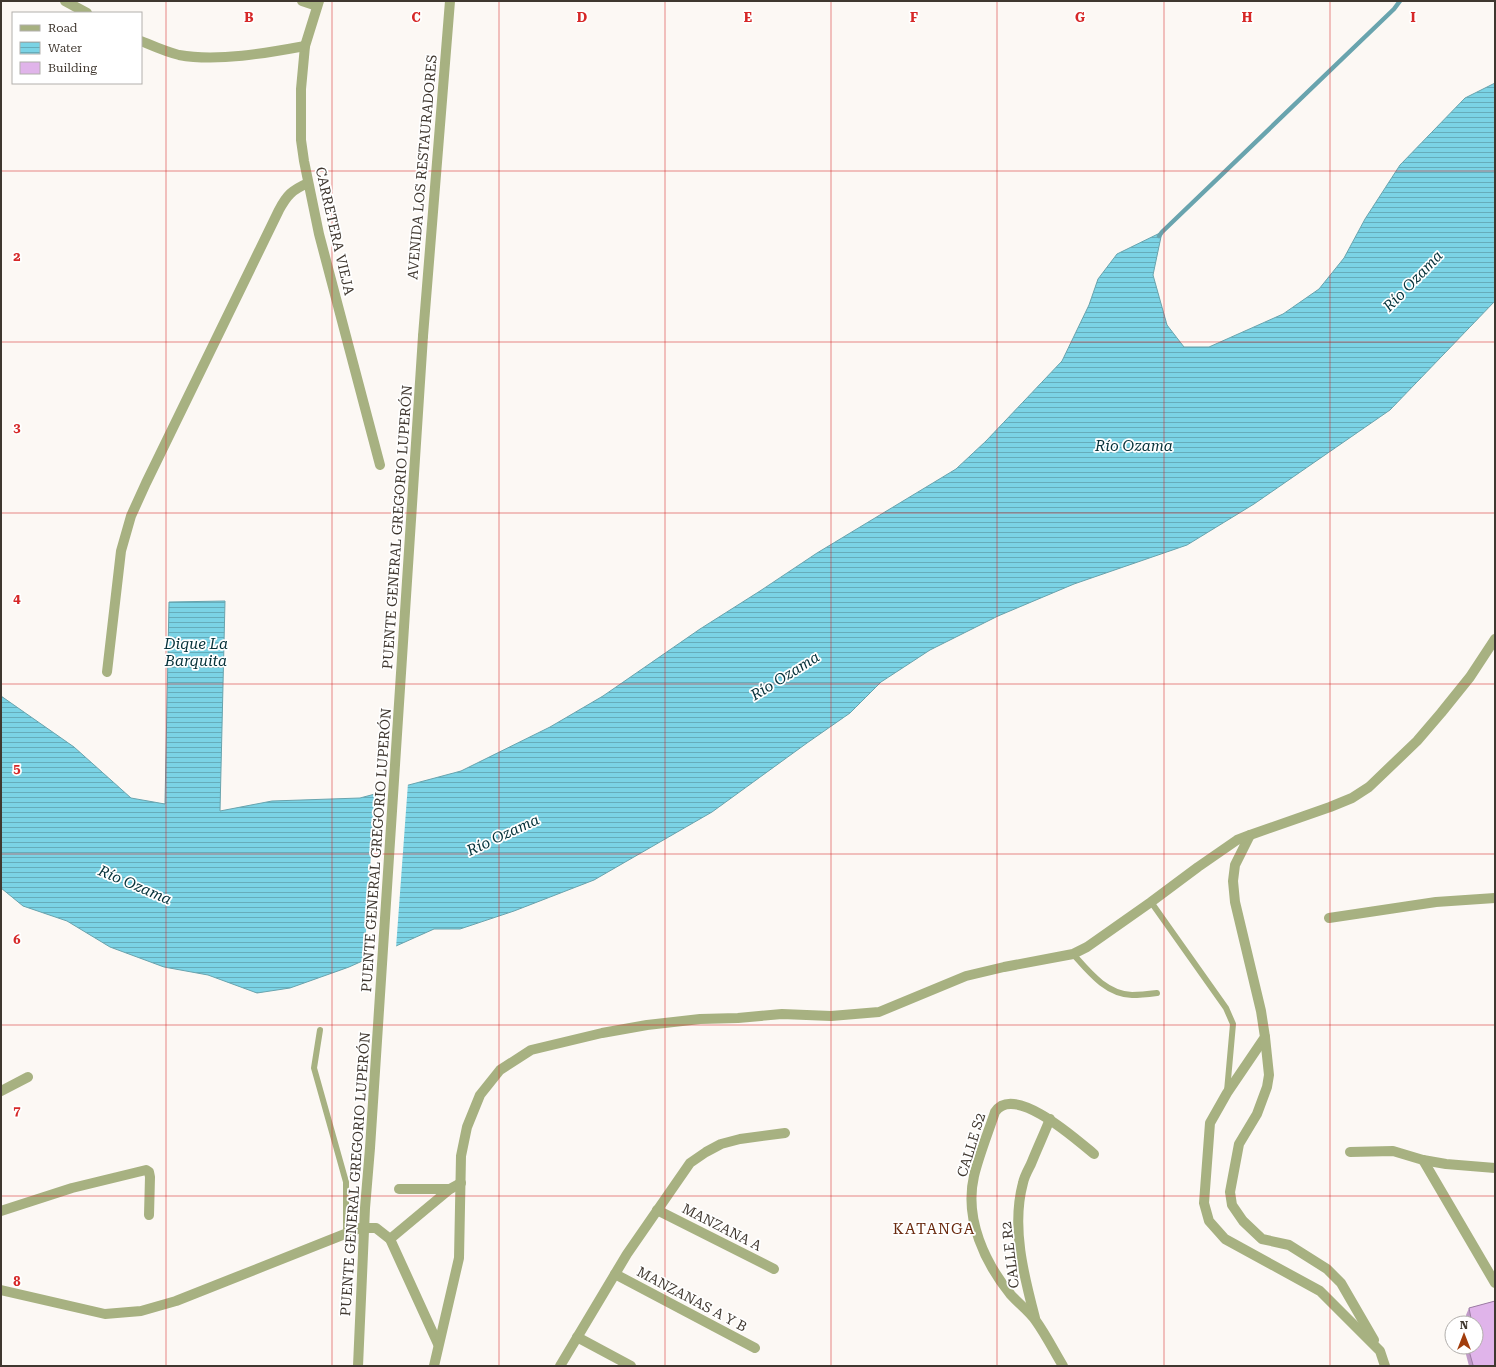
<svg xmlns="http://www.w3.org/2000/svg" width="1496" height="1367" viewBox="0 0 1496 1367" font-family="'Roboto Serif',serif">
  <defs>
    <pattern id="water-rules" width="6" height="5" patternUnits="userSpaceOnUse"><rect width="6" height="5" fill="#7bd3e5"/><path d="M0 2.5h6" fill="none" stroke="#66acba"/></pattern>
  </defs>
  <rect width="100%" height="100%" fill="#fcf8f4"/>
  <path fill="url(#water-rules)" stroke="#69a4ae" d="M1495,83V301L1390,410L1254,504L1187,545L1074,584L998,616L930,650L881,682L850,713L807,743L712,812L594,880L514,911L460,929H434L349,967L290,988L257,993L208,975L164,967L110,947L67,921L23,906L1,888V696L74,747L131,798L165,804L169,602L225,601L220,811L272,801L360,798L461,771L550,727L603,696L700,629L760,591L817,553L956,469L986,441L1062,361L1089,305L1098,279L1117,254L1162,232L1153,275L1167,325L1184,347H1209L1283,314L1319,289L1344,258L1365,219L1400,165L1465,98Z"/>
  <path fill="#fcf8f4" d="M408,783L396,948L364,963L375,792Z"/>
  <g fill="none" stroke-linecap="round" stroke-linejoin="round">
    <path stroke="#69a4ae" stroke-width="4.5" d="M1159,236L1162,232L1394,9L1400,1"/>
    <g stroke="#a7b181" stroke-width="6">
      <path d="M1151,902L1226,1008L1233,1024L1227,1091"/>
      <path d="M1073,954C1089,972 1106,994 1132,995C1140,995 1149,994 1157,993"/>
      <path d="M320,1030L314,1068L346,1182V1232"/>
    </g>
    <g stroke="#a7b181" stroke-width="10">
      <path d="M65,1L87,13"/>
      <path d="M302,1L317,6"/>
      <path d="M319,1L305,46L301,89V140L304,161L319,234L380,465"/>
      <path d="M141,41C153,46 166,52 179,55C217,62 267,53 305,46"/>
      <path d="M107,672L121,551L131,516L146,483L279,210C287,195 292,190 308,183"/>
      <path d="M1250,835L1235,865L1233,881L1235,902L1261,1011L1265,1037L1227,1093L1210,1123L1204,1203L1209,1221L1225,1239L1320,1291L1380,1351L1385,1366"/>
      <path d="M1329,918L1436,902L1495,898"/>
      <path d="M1265,1037L1269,1075L1267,1087L1257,1114L1239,1144L1230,1192L1232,1205L1243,1221L1262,1239L1289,1245L1327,1269L1341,1283L1374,1340"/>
      <path d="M1,1091L28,1077"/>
      <path d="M1350,1152L1393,1151L1423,1160L1446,1164L1495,1168"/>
      <path d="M1423,1160L1495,1283"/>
      <path d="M399,1189H450"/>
      <path d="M657,1210L774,1269"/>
      <path d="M1,1211L72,1188L146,1170L149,1172L150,1177L149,1215"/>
      <path d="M390,1239L450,1189L461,1183"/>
      <path d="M615,1274L755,1348"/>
      <path d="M1,1290L105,1314L141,1311L176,1301L360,1228H376L390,1239L438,1344"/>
      <path d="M1035,1318C1024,1276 1011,1227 1023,1183C1024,1177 1028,1170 1031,1164C1037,1149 1044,1134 1050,1119"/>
      <path d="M577,1337L631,1366"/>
      <path d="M434,1366L459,1258L461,1156L467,1127L480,1095L500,1070L531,1050L602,1033L647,1025L700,1019L738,1018L782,1014L831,1016L879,1012L966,976L1004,967L1073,954L1087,947L1151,902L1198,867L1237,840L1250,835L1330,807L1352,798L1369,787L1417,741L1441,713L1470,677L1495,639"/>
      <path d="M560,1366L627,1254L690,1163L706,1152L721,1144L740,1139L785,1133"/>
      <path d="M1063,1366C1054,1351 1046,1335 1036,1321C1029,1311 1019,1304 1011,1295C985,1263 964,1219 974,1176C979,1155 988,1133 995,1112C1014,1083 1077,1140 1094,1154"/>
    </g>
    <path stroke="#a7b181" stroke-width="10" d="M423,336L450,1"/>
    <path stroke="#a7b181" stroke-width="10" d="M358,1366L365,1208L370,1148L423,336"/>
  </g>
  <path fill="#c19bc9" d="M1495,1301V1366H1469L1464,1347H1476V1323H1468L1466,1315L1469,1308Z"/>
  <path fill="#e0b4ea" stroke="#9d7ea4" d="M1495,1301V1366H1471L1473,1365L1468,1347H1476V1323H1472L1469,1308Z"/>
  <path fill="none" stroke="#d62828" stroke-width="1" stroke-opacity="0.55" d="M166,1V1366M332,1V1366M499,1V1366M665,1V1366M831,1V1366M997,1V1366M1164,1V1366M1330,1V1366M1,171H1495M1,342H1495M1,513H1495M1,684H1495M1,854H1495M1,1025H1495M1,1196H1495"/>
  <g text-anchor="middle" stroke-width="3.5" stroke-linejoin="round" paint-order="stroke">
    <g font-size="14" fill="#3f372f" stroke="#fff">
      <text transform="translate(422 167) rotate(-85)" y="5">AVENIDA LOS RESTAURADORES</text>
      <text transform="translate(335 231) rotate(77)" y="5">CARRETERA VIEJA</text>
      <text transform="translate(397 527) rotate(-86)" y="5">PUENTE GENERAL GREGORIO LUPERÓN</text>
      <text transform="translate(376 850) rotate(-86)" y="5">PUENTE GENERAL GREGORIO LUPERÓN</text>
      <text transform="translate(971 1145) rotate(-73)" y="5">CALLE S2</text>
      <text transform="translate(355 1174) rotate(-86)" y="5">PUENTE GENERAL GREGORIO LUPERÓN</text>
      <text transform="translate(722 1227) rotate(27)" y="5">MANZANA A</text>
      <text transform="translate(1010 1255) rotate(-97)" y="5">CALLE R2</text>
      <text transform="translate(692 1299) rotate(28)" y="5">MANZANAS A Y B</text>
    </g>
    <g font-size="15" font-style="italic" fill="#053139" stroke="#fff">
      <text transform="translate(1413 281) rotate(-46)" y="5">Río Ozama</text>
      <text x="1134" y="451">Río Ozama</text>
      <text x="196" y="649">Dique La<tspan x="196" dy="17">Barquita</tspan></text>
      <text transform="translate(785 676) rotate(-32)" y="5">Río Ozama</text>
      <text transform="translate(503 835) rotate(-25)" y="5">Río Ozama</text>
      <text transform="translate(135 885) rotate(23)" y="5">Río Ozama</text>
    </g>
    <g font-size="15" letter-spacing="1" fill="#6a2a0e" stroke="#fff">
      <text x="934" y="1234">KATANGA</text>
    </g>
  </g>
  <g font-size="13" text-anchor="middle" font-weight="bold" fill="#d62828" stroke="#fff" stroke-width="3.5" stroke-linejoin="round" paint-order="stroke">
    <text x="249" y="22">B</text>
    <text x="416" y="22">C</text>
    <text x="582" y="22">D</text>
    <text x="748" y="22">E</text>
    <text x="914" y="22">F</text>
    <text x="1080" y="22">G</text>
    <text x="1247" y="22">H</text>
    <text x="1413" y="22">I</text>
    <text x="17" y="261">2</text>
    <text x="17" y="432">3</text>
    <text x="17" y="603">4</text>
    <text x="17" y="773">5</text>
    <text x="17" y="944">6</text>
    <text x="17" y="1115">7</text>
    <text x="17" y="1286">8</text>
  </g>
  <rect width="1496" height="1367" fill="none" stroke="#3f372f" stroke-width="4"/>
  <rect x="12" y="12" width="130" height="72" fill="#ffffff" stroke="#b2afac"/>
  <rect x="20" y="25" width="20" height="6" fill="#a7b181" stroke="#b2afac"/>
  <text x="48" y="32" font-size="12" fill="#3f372f">Road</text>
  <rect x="20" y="42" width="20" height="12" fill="url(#water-rules)" stroke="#b2afac"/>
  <text x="48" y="52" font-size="12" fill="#3f372f">Water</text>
  <rect x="20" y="62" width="20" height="12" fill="#e0b4ea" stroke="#b2afac"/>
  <text x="48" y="72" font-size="12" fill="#3f372f">Building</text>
  <g transform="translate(1464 1335)"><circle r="19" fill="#ffffff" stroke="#b2afac"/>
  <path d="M0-3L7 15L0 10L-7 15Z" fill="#a13d0d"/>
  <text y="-6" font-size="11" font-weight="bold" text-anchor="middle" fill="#3f372f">N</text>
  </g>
</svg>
